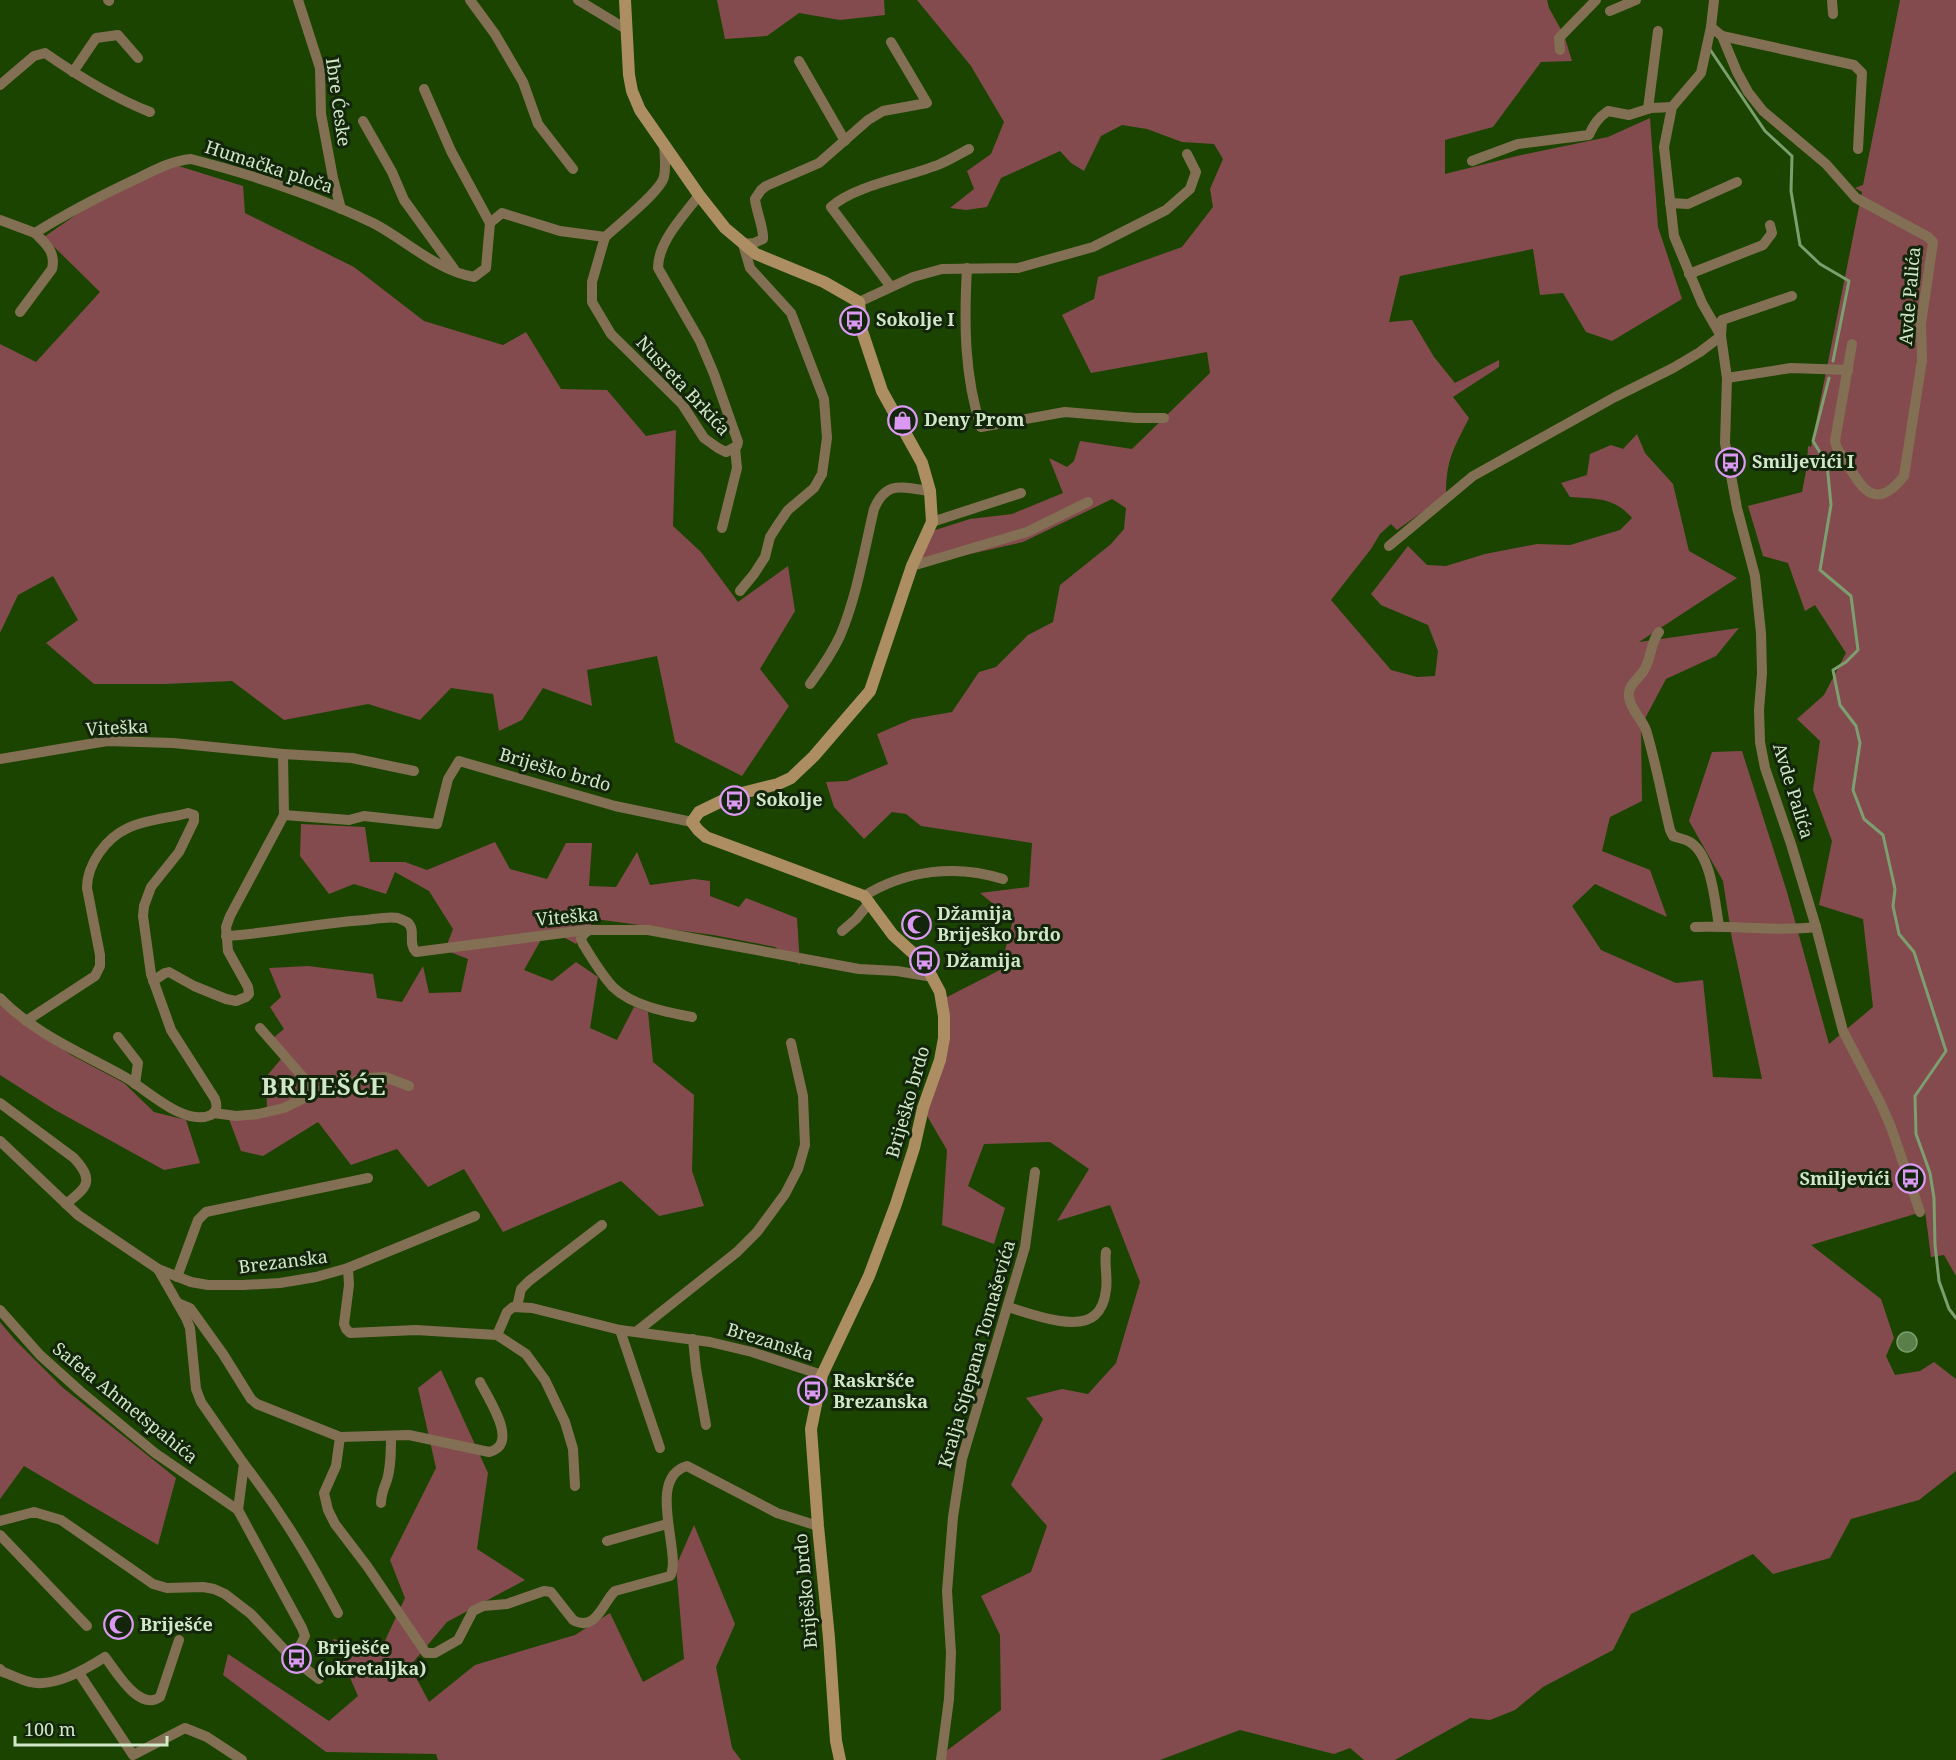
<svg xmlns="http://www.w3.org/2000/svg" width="1956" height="1760" viewBox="0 0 1956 1760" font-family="'Noto Serif',serif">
  <rect width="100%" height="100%" fill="#1b4400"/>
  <g fill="#834b4e">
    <path d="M717,0H884L885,15L840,20L799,13L767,36L725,39Z"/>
    <path d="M917,0H1547L1549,8L1564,35L1572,61L1541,62L1493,127L1445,140V174L1517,156L1608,137L1650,118L1658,227L1682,299L1612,341L1586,332L1563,293L1540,295L1533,249L1400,276L1389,322L1412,320L1434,357L1455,383L1499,360V367L1453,397L1469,418C1454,448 1446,459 1446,495L1397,530L1391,524L1380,534L1371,549L1331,600L1391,670L1417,677L1435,676L1438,651L1428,625L1381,605L1371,594L1408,546L1427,565L1446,566L1485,554L1537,544L1570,545L1620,530L1632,518C1614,497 1596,499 1570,497L1561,483L1587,475L1590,454L1611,445L1623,449L1637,434L1645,453L1673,484L1689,551L1737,578L1639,642L1739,628L1716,656L1666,679L1641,726L1642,801L1610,817L1602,851L1650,870L1667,917L1595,884L1572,906L1601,950L1676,983L1703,980L1713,1077L1762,1079L1732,939L1723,881L1689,821L1712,752L1742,751L1787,892L1829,1044L1873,1007L1863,919L1819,905L1832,841L1813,790L1820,741L1797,719L1824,695L1846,653L1815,605L1805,611L1788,563L1763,556L1748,506L1802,492L1807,466L1808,446L1811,447L1862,192L1855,188L1863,185L1900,0H1956V1276L1944,1255L1931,1257L1925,1211L1811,1245L1881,1299L1894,1338L1886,1356L1895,1375L1920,1371L1934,1362L1956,1379V1471L1919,1500L1851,1519L1830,1558L1773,1574L1753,1554L1631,1614L1613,1650L1543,1687L1515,1710L1490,1720L1470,1718L1395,1760H1364L1350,1748L1334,1754L1240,1730L1160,1760H943L945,1752L1001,1710L1000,1635L981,1596L1031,1572L1047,1526L1011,1485L1043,1419L1026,1398L1062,1389L1088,1394L1116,1363L1140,1282L1110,1205L1057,1221L1089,1169L1050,1142L984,1144L968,1186L1005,1208L994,1244L942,1225L947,1150L923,1109L941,1059L947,997L1000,970L1013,920L980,893L1029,887L1032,843L921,826L906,814L892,812L864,839L834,807L826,782L847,781L888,764L877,734L912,719L952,712L979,672L996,667L1028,635L1053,622L1060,585L1111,544L1124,529L1126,508L1112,499L1023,542L917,566L932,531L970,519L1012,514L1063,493L1049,458L1067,467L1074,461L1080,441L1132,449L1210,373L1207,352L1091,373L1062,315L1094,299L1098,277L1182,247L1213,207L1210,189L1223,159L1214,144L1182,142L1147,129L1122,125L1101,136L1084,171L1071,163L1060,151L1001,178L987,207L966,210L950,208L974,189L967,171L991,154L1004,122L971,66Z"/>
    <path d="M172,164L243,186L245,213L354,267L424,321L503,345L526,332L561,389L607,390L646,436L676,430L673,526L701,552L738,602L788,566L795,611L760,669L789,706L742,776L675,742L657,656L587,670L592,706L543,688L522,720L499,731L493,694L451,688L420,720L368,704L284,720L232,681L165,684H94L46,643L78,620L53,576L18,595L0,633V344L36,362L100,292L44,237L93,203Z"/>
    <path d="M301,824L365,827L370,862H405L427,870L495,842L510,869L547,879L566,843H592L589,886L616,887L637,852L650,885L694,879L710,881V896L739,907L746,898L797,918L800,965L775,947L713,935L595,919L576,944L554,932L542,938L524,970L552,981L576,962L598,977L590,1028L617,1040L634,1007L648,1012L653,1062L694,1095L692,1171L704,1206L659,1216L621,1181L503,1232L464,1169L428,1187L397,1149L351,1165L318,1122L263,1156L241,1151L229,1119L267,1109L266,1077L281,1059L273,1038L284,1029L270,1007L281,997L269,968L308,966L373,974L377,998L402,1002L423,966L429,993L461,992L468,959L445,950L453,929L429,891L395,872L386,894L354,884L329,894L300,856Z"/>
    <path d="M0,1005L71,1055L124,1083L154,1112L186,1120L200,1163L164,1170L55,1110L0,1075Z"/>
    <path d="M0,1322L15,1340L62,1387L176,1478L158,1545L24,1466L0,1499Z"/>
    <path d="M441,1370L488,1473L477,1549L525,1580L447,1622L410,1666L429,1702L475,1665L575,1635L610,1613L643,1682L684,1659L676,1566L694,1525L735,1624L716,1667L732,1748L741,1760H438L436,1754L326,1752L223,1675L228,1654L329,1721L358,1696L333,1639L382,1647L405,1598L390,1560L436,1468L418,1388Z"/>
  </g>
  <circle fill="#5a7f49" stroke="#7d9e6f" stroke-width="1.5" cx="1907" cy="1342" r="10"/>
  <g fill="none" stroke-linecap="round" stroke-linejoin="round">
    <g stroke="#7d9e6f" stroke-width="3">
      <path d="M1709,48L1765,131L1792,156L1791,191L1800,245L1820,264L1849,281L1833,361"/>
      <path d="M1829,378L1813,441L1827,464L1831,505L1820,570L1851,596L1858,650L1846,662L1833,670L1840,705L1856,726L1860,743L1853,790L1864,819L1883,835L1895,889L1893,906L1899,934L1914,952L1946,1051L1915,1096L1916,1134L1930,1173L1934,1198L1935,1245L1939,1281L1949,1309L1956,1318"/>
    </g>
    <g stroke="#837054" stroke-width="10">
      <path d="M108,0L109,1"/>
      <path d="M298,0L320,68L321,114L333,178L341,209"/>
      <path d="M470,0L495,34L523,82L538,124L573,169"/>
      <path d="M578,0L626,29"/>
      <path d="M1714,0L1711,27L1701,73L1672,107L1664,147L1674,236L1702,303L1721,336L1727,378L1725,443L1737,508L1755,576L1761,633L1762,673L1759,710L1760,742L1765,768L1791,844L1816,927L1843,1031L1880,1102L1891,1127L1920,1212"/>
      <path d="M1832,0L1833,14"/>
      <path d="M1610,11L1636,0"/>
      <path d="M1711,27L1722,36L1737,72L1748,92L1763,111L1826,164L1856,198L1928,237L1933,242L1921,324L1922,360L1904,476C1870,519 1858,478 1837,448L1835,441L1852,344"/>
      <path d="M1722,36L1854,65L1862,73L1858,149"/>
      <path d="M1560,50L1559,38L1596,0"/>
      <path d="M799,61L845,141"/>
      <path d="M73,72L96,38L118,35L138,58"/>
      <path d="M0,85L34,56L45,53C78,76 112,97 150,112"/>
      <path d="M424,89L451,151L490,223"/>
      <path d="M1648,109L1658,31"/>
      <path d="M363,121L392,172L404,200L454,269"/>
      <path d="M1472,161L1518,144L1589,135C1594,124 1598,118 1608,111L1629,115L1651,108L1672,107"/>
      <path d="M1670,203L1688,204L1737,182"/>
      <path d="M0,220L35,233C67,213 100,196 134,180C153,171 170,161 191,159C253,175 315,195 373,223C406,240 437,271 474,277L486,268L490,223L502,213L560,231L605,237C618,225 660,192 664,177C666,167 665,155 664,145"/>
      <path d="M605,237L592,282V302L611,334L682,404L704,438L718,448L726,452L737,446L738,442L714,374L700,341L658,268C658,241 684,216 699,195"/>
      <path d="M967,268C964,321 964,376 981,427L1065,412L1136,418H1164"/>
      <path d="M1689,274L1763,245L1772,233L1770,225"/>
      <path d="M891,287L831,207C855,185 909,177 940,164C950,160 959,154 969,149"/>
      <path d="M859,302L913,277L942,269L1018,268L1093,247L1166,210L1190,189L1196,172L1187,154"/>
      <path d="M20,312L52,269C56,252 46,244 35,233"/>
      <path d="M1727,378L1791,368L1848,370"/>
      <path d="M932,522L1021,493"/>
      <path d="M722,528L737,468L735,448"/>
      <path d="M1389,546L1473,476L1615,397L1673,368L1700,352L1721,336L1722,320L1792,296"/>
      <path d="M912,566L1027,532L1088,502"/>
      <path d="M740,591L754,574L765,557L770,537L779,523L788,510L814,488L822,474L827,438L824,399L791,313L750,268L743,244L754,243L763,239C764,228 756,211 755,199L761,190L766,186L819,163L868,120L883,111L927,103L891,42"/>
      <path d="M1659,632C1650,643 1652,657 1644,670C1639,679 1627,685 1629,697C1630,709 1642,719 1646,730C1656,763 1662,797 1670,830L1673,836C1678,838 1685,839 1690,842C1712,856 1715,903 1719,926"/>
      <path d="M810,684C821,669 832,653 840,636C857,596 864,551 874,509C887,479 903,488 930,491"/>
      <path d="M0,759L107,741L173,743L283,754L352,758L414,771"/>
      <path d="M284,815L349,820L364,816L437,824L448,779L459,761L615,806L692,822"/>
      <path d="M864,896C906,870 956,864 1003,879"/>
      <path d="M1695,927C1735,925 1777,932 1816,927"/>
      <path d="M589,930L583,935L581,939L583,944C592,958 601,974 613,987C633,1006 666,1012 692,1017"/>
      <path d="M842,931L856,919L870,902"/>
      <path d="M226,936C273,933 319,923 365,920C375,919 389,916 398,918C399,918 406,922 407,922C417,930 407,943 416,952L586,930H648L859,969L897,971L933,977"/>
      <path d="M153,981L165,973L169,972L194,986L226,999L236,1001L246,997L249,994L248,987L228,951L226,927L230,916L284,815L283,754"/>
      <path d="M0,998C35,1034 82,1053 125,1077C146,1089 184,1127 211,1115C218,1111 217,1105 215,1099L171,1030L151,974L143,916L144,906L151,887L179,852L194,821V815L188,813C170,818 144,820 128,828C106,838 87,864 87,888L100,955V966L95,976L26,1021"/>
      <path d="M260,1028L316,1092"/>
      <path d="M118,1037L138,1063L135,1084"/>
      <path d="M0,1103L74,1158C95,1181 87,1187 66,1204"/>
      <path d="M214,1113L236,1116L258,1114L284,1108L316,1092L366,1078L385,1077L409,1086"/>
      <path d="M0,1141L78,1215L158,1269L191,1282L208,1285H243L280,1283L316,1277L348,1268L475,1216"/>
      <path d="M348,1268L349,1285L344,1324L346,1329L350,1333L416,1330L497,1335L526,1354L545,1380L565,1422L573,1449L575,1486"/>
      <path d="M158,1269L186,1318L190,1328L196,1389L201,1402L244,1464L238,1510"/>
      <path d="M177,1277L198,1220L206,1212L368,1178"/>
      <path d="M178,1303L190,1308L223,1354L251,1399L257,1404L340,1437L336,1466L324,1493L328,1510L335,1524L367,1566L426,1653H435L458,1640L473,1611L483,1606L507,1604L544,1591L551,1592L573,1620C596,1633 603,1602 615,1591L670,1576C683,1556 645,1478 687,1466L777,1513L818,1526"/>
      <path d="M517,1307L521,1289L529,1281L602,1225"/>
      <path d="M1008,1307C1028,1313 1077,1332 1095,1315C1102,1309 1105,1298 1106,1290C1108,1277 1104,1265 1106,1252"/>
      <path d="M0,1310L40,1355L80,1391L155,1453L238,1510L302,1628L305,1636L293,1659"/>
      <path d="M620,1330L660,1448"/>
      <path d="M636,1332L737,1252L757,1232L785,1194L798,1169L805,1145L803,1096L791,1043"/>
      <path d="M497,1335L507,1312L513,1307L532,1308L620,1330L710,1342L752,1352L822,1375"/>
      <path d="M693,1339L696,1369L706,1425"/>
      <path d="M340,1437L409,1435L489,1452C521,1445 487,1397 480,1382"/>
      <path d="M244,1464C282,1513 309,1558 338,1613"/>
      <path d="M381,1503C381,1494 384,1488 387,1480C391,1466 391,1451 391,1436"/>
      <path d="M0,1521L34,1512L61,1520L153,1584L167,1588L203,1587L214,1589L225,1594L251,1614L293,1659L319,1679"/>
      <path d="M0,1535L87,1626"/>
      <path d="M607,1541L667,1524"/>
      <path d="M0,1669L3,1672C12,1675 21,1680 30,1682C54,1688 86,1669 105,1657C116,1671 139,1712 160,1697L179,1640"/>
      <path d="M79,1673L133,1755L185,1728L207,1737L242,1760"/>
      <path d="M941,1760L949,1699L951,1653L947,1591L953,1517L962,1459L1025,1247L1035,1172"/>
    </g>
    <path stroke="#ac8e62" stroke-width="12" d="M625,0L629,75L632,91L640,110L699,195L725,228L756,254L824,282L859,302L862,331L882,391L922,463L930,491L932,522L912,566L870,691L814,756L791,778L778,784L734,795L699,812L692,822L698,830L706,837L864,896L893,935L925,964L940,992L944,1016V1038L940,1060L923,1108L914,1148L896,1204L869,1276L822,1375L811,1429L818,1526L829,1638L836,1741L840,1760"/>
  </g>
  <defs>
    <symbol id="bus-ring" viewBox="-11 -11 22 22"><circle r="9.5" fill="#13250b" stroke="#dc99f4" stroke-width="1.5"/><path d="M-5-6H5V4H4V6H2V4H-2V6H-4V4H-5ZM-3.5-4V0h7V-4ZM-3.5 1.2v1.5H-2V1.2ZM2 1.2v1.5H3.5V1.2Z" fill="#dc99f4"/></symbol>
    <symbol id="shop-ring" viewBox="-11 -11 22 22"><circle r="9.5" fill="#13250b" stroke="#dc99f4" stroke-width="1.5"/><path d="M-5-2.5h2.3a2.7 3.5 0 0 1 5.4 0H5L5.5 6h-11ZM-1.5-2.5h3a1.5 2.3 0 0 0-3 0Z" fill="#dc99f4"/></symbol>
    <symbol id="mosque-ring" viewBox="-11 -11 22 22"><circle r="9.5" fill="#13250b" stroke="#dc99f4" stroke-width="1.5"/><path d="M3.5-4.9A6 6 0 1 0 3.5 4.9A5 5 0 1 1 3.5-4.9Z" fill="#dc99f4"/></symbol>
  </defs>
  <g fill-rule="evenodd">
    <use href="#bus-ring" x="838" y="304" width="33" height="33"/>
    <use href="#shop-ring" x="886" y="404" width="33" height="33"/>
    <use href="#bus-ring" x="1714" y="446" width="33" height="33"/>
    <use href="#bus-ring" x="718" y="784" width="33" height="33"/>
    <use href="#mosque-ring" x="900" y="908" width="33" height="33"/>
    <use href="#bus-ring" x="908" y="944" width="33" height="33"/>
    <use href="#bus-ring" x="1894" y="1162" width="33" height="33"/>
    <use href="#bus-ring" x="796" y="1374" width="33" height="33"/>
    <use href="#mosque-ring" x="102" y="1608" width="33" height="33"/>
    <use href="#bus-ring" x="280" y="1642" width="33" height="33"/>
  </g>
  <g text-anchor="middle" stroke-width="6" stroke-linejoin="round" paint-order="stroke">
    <g font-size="18" fill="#d0e8c7" stroke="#13250b">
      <text transform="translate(338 102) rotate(82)" y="6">Ibre Ćeske</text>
      <text transform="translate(269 167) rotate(18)" y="6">Humačka ploča</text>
      <text transform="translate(1910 296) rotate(-85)" y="6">Avde Palića</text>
      <text transform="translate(683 386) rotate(47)" y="6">Nusreta Brkića</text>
      <text transform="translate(117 728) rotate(-3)" y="6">Viteška</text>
      <text transform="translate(555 770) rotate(16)" y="6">Briješko brdo</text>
      <text transform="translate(1793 791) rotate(73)" y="6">Avde Palića</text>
      <text transform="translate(567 917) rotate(-5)" y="6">Viteška</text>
      <text transform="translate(908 1102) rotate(-74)" y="6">Briješko brdo</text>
      <text transform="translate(283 1262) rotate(-7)" y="6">Brezanska</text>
      <text transform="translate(770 1342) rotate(17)" y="6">Brezanska</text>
      <text transform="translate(977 1354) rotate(-74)" y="6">Kralja Stjepana Tomaševića</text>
      <text transform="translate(125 1403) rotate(39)" y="6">Safeta Ahmetspahića</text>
      <text transform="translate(806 1591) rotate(-95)" y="6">Briješko brdo</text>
    </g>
    <g font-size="18" font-weight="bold" fill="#d0e8c7" stroke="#13250b" text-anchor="start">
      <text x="876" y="326">Sokolje I</text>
      <text x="924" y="426">Deny Prom</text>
      <text x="1752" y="468">Smiljevići I</text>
      <text x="756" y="806">Sokolje</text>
      <text x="937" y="920">Džamija<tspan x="937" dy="21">Briješko brdo</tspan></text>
      <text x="946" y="967">Džamija</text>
      <text x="1890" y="1185" text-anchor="end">Smiljevići</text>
      <text x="833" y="1387">Raskršće<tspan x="833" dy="21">Brezanska</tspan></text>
      <text x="140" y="1631">Briješće</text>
      <text x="317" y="1654">Briješće<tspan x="317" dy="21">(okretaljka)</tspan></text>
    </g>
    <g font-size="24" font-weight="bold" letter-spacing="1.5" fill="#d0e8c7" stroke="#13250b">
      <text x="324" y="1095">BRIJEŠĆE</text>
    </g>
  </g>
  <path d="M15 1736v9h152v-9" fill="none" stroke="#d0e8c7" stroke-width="3"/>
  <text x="24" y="1736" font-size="18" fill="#d0e8c7" stroke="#13250b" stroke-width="4.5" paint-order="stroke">100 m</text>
</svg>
